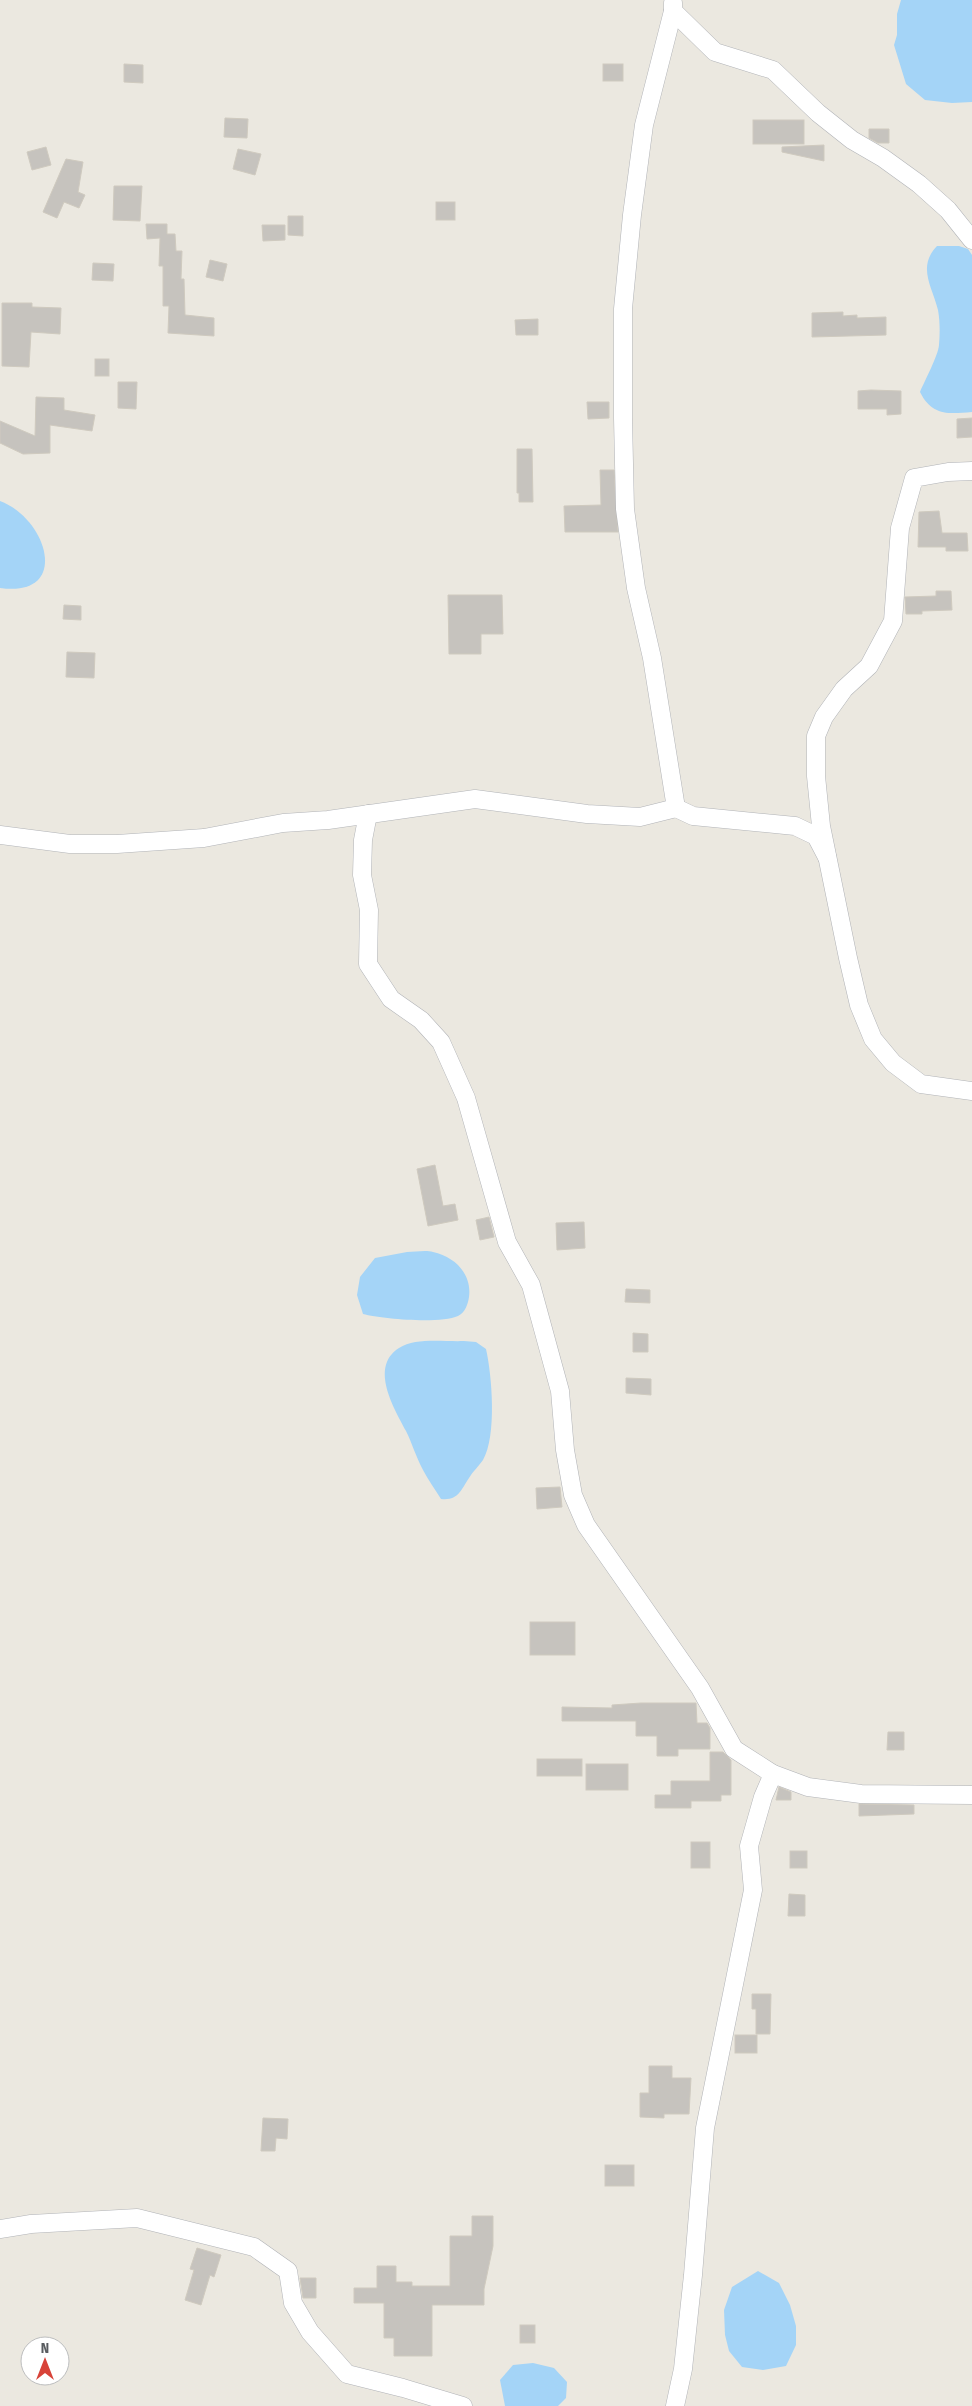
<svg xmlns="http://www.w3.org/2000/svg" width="972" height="2406" viewBox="0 0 972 2406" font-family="'Fira Sans Condensed',sans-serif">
  <rect width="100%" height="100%" fill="#ebe8e0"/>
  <g fill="#a4d4f7">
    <path d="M901,0H972V102L952,103L925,100L906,84L894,45L897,35V14Z"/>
    <path d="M937,246H959L968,249L972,255V412C948,414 932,416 920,392C925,380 938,356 939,345C940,334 940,321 938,310C932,286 917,267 937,246Z"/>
    <path d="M0,501C48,519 71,598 0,588Z"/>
    <path d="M407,1252C415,1252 426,1250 433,1252C456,1257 472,1275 469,1297C468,1304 465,1313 458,1316C440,1324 382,1319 363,1314L357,1295L360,1277L375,1258Z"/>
    <path d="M464,1341L476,1342L486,1349C492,1375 497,1436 483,1460C479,1466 473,1471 469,1478C461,1490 458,1501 441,1499C435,1489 428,1480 423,1470C416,1457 412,1443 406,1431C394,1408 369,1367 399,1348C416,1337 444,1342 464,1341Z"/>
    <path d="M758,2271L779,2283L790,2305L796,2326V2345L786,2366L763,2370L742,2367L729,2351L725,2335L724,2310L732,2287Z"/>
    <path d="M533,2363L554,2368L567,2382L566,2398L558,2406H505L500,2380L513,2365Z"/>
  </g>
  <g fill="#c6c3be" stroke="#cfcabf">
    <path d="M124,64L143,65V83L124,82Z"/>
    <rect x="603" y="64" width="20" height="17"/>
    <path d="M225,118L248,119L247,138L224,137Z"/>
    <rect x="753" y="120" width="51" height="24"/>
    <path d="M869,129H889V143H878L869,138Z"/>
    <path d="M824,145V161L782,152V147Z"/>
    <path d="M46,147L51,165L32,170L27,152Z"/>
    <path d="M238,149L261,154L255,175L233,169Z"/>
    <path d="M66,159L83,162L78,192L85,195L79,208L64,202L57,218L43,212Z"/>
    <path d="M114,186H142L140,221L113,220Z"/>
    <rect x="436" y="202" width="19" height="18"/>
    <path d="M288,216H303V236L288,235Z"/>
    <path d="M146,224H167V234H175L176,251H182L181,279H184L185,315L214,318V336L168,333L169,306H163V266H159L160,238L147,239Z"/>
    <path d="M262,225H285V240L263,241Z"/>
    <path d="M210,260L227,264L223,281L206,277Z"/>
    <path d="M93,263L114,264L113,281L92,280Z"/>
    <path d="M2,303H32V307L61,308L60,334L31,332L29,367L2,366Z"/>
    <path d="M843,312V316L857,315V318L886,317V335L812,337V313Z"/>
    <path d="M538,319V335H516L515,320Z"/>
    <rect x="95" y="359" width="14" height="17"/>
    <path d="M118,382H137L136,409L118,408Z"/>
    <path d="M871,390L901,391V414L887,415V409H858V391Z"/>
    <path d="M36,397L64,398V410L95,415L92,431L50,425V453L23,454L0,443V421L35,436Z"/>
    <path d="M587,402H609V418L588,419Z"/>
    <path d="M972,418V437L957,438V419Z"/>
    <path d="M517,449H532L533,502H519V493H517Z"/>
    <path d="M600,470H614L618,532H565L564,506L601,505Z"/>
    <path d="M939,511L942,533H967L968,551H946V547H918L919,512Z"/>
    <path d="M936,591H951L952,610L922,611V614H906L905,597L936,596Z"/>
    <path d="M448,595H502L503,634H481V654H449Z"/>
    <path d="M64,605L81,606V620L63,619Z"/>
    <path d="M67,652L95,653L94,678L66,677Z"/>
    <path d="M435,1165L443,1206L455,1204L458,1220L428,1226L417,1169Z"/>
    <path d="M489,1217L494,1237L480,1240L476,1220Z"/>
    <path d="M584,1222L585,1248L557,1250L556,1223Z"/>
    <path d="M626,1289L650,1290V1303L625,1302Z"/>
    <path d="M633,1333L648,1334V1352H633Z"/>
    <path d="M626,1378L651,1379V1395L626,1393Z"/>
    <path d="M560,1487L562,1507L537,1509L536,1488Z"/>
    <rect x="530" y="1622" width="45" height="33"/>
    <path d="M641,1703H696L697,1723H707L710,1728V1749H678V1756H657V1736H636V1721H562V1707L612,1708V1705Z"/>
    <path d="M888,1732H904V1750H887Z"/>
    <path d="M710,1752H723L731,1760V1795H721V1801H691V1808H655V1795H671V1781H710Z"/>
    <rect x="537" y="1759" width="45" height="17"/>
    <rect x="586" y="1764" width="42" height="26"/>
    <path d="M779,1787L791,1792V1800H776Z"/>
    <path d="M859,1804L914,1805V1814L859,1816Z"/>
    <rect x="691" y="1842" width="19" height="26"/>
    <rect x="790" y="1851" width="17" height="17"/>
    <path d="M789,1894L805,1895V1916H788Z"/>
    <path d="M752,1994H771L770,2034H756V2009H752Z"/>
    <rect x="735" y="2035" width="22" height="18"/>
    <path d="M649,2066H672V2078H691L689,2114H664V2118L640,2117V2093H649Z"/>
    <path d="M263,2118L288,2119L287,2139L276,2138L275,2151H261Z"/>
    <rect x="605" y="2165" width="29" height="21"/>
    <path d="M472,2216H493V2246L484,2289V2305H432V2356H394V2338H384V2303H354V2288H377V2266H396V2282H412V2286H450V2236H472Z"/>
    <path d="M197,2248L221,2255L214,2277L210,2275L201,2305L185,2300L194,2270L190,2269Z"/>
    <path d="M300,2278H316V2298H303Z"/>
    <rect x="520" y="2325" width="15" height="18"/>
  </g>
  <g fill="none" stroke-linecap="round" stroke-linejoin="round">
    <defs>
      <g id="minor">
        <path d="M673,3V11L715,52L773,70L818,113L852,140L883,158L919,184L948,210L972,240"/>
        <path d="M673,11L644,125L632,215L623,309V418L625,509L636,588L652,658L676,808L693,816L795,826L816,836L827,857"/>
        <path d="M972,471L948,472L914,478L900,528L893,621L869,666L844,689L824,717L816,736V776L821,826L848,958L859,1005L873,1039L893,1063L921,1084L972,1091"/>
        <path d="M368,814L363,840L362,875L369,910L368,964L391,999L421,1020L441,1042L466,1098L507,1242L531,1285L560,1391L565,1450L573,1495L586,1525L700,1688L734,1749L773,1774L808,1787L861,1794L972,1795"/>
        <path d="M0,835L70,844H117L204,838L283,823L328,820L475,799L587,814L640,817L676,808"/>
        <path d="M0,2229L31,2224L137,2218L254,2247L288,2271L293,2303L310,2332L347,2374L403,2388L463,2406"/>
        <path d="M675,2406L683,2369L693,2275L705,2128L753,1890L749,1846L763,1797L773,1774"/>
      </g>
    </defs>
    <use href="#minor" stroke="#b1b3b7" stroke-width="19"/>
    <use href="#minor" stroke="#fff" stroke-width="18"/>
  </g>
  <g transform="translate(45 2361)"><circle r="24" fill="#ffffff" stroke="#bdbebf"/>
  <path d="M0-4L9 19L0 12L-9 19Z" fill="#d84339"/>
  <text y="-8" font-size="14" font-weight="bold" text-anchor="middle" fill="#595c60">N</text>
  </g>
</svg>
